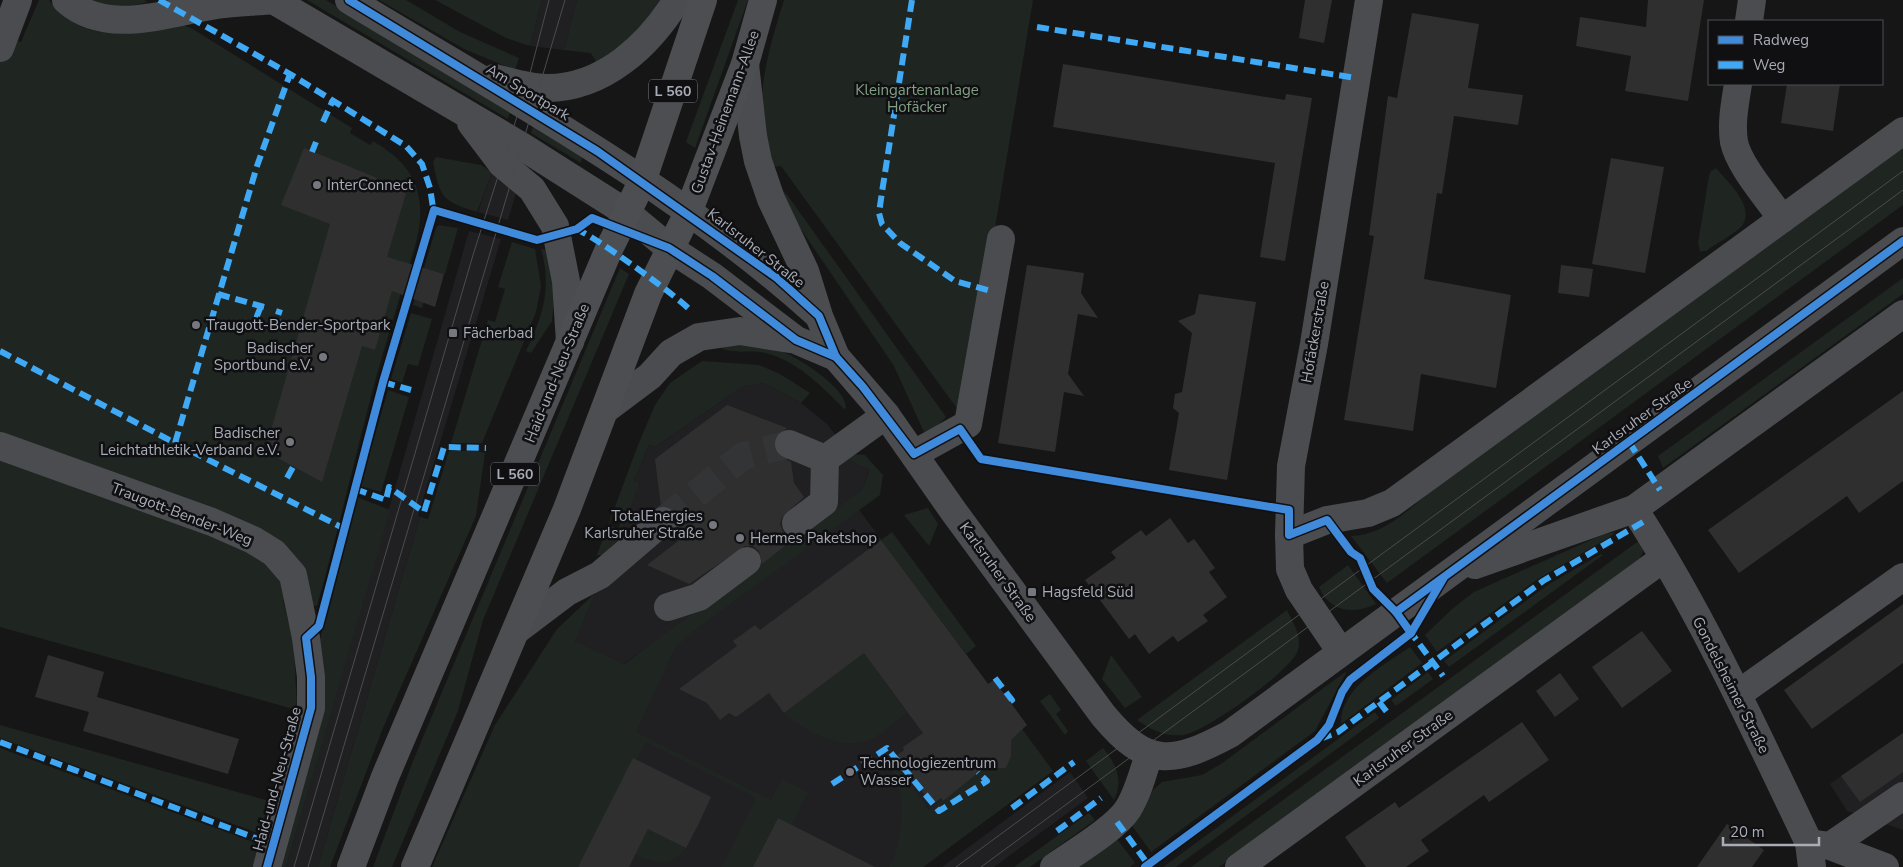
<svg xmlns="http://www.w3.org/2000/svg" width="1903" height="867" viewBox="0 0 1903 867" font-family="'Nunito Sans',sans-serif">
  <rect width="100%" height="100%" fill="#161616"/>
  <g fill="#202022">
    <path d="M542,0H577L564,50L530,46Z"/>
    <path d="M492,172L516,193L508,220L478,212Z"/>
    <path d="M469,231L501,239L418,516L420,517L318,867H286Z"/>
    <path d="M764,383L801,403L827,424L851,454L850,460L870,470L862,490L851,499L1053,771L923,867H562L662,637L623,664L575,641L640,483L634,481L649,445L655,447L742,387Z"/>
    <path d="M1903,733V830L1847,811L1830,784Z"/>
    <path d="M1070,772L1088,798L994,867H942Z"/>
  </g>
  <g fill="#1f2520" fill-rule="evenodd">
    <path d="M39,0H49C86,48 131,31 183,25L191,28L352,128L350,133L370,145L373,141C396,155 414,170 419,198C424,226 413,252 405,279C396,311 386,342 377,374C356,451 339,529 317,606L283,600L294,646L297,710L0,627V35L21,42Z"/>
    <path d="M88,0H144L148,2C126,8 110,8 88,0Z"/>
    <path d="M307,0H326L511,109L508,119Z"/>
    <path d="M379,0H406L460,32L519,58L515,70L464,49Z"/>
    <path d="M435,0H542L530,46L506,38Z"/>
    <path d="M577,0H661L636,36L597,63L591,53L564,50Z"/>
    <path d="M738,0H748L695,148L686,142Z"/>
    <path d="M784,0H1033L994,234L958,410L781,166L771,167C768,152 763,137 762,121C759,80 772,38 784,0Z"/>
    <path d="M534,124L583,151L581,163L531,133Z"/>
    <path d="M1903,148V205L1387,583L1351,536C1384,535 1407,511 1431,491Z"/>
    <path d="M436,157L481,165L492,172L477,212C442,201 440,198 433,162Z"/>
    <path d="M1716,168C1727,181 1756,207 1742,226C1735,234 1715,244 1706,251H1700L1698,243L1709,176L1711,171Z"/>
    <path d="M780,188L788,196L946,417L936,427L924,432L894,366L792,216Z"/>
    <path d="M439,225L458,228L445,274L433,271L422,308L413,305L436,228Z"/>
    <path d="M512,242L535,249L541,286L536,312L482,443H451L488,320L495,322L505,289L498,287Z"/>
    <path d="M541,249L550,250L555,290L552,321L531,353L526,351C543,316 552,288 541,249Z"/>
    <path d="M620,268L629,274L483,620L458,711L392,867H373L413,761Z"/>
    <path d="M1903,278V294L1663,468L1658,456Z"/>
    <path d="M411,313L432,319L418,366L408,364L402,383L391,379Z"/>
    <path d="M726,343C742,344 758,344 773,348C791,352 848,388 846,408L844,409C823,387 796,360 765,353C749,349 730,356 716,345Z"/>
    <path d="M702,361L759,365L780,374L810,393L801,403L764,383L742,387L655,447L649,445L634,481L640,483L617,541L603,555H597L638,445L655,405L670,383ZM613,515L622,519L618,529L609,525Z"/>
    <path d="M388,390L409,397L381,492L360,486Z"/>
    <path d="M449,451H478L485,453L476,516L383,728L330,867H318L420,517L428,519Z"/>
    <path d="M851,454L865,455L883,475L880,495L692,632L675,648L636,732L771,800L782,779L808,792L792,825L778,818L753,867H722L756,798L646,742L578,867H432L495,725L557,629L593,595L594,596L575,641L624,664L862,490L870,470L849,460Z"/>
    <path d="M357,497L390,510L286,867H276L318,647Z"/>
    <path d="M928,508L938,524L929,546L904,515Z"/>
    <path d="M892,532L976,646L966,654L881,540Z"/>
    <path d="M1615,532L1610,537L1538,579L1437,652L1425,635L1452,609L1474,592L1602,535Z"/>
    <path d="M1640,540L1645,547L1639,561L1219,867H1191Z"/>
    <path d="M1601,554L1603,555L1449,667L1444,661L1549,584Z"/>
    <path d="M1348,565L1376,604C1354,615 1329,612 1319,587Z"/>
    <path d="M1287,610C1293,623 1302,635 1298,650C1293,670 1204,733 1183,735C1164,737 1152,730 1137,720Z"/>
    <path d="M1410,647L1422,663L1341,724C1340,688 1384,665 1410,647Z"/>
    <path d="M864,653L907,712C896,721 883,734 870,740C843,752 803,730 784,713Z"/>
    <path d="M1111,655L1142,697L1125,708L1102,679Z"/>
    <path d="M1345,672L1346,673L1315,731L1151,852L1132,826L1153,790L1162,782L1202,775L1221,764Z"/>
    <path d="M1428,672L1433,679L1396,706L1391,700Z"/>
    <path d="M1050,694L1061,710L1056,714L1068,731L1065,735L1040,701Z"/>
    <path d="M1375,712L1379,718L1176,867H1163Z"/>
    <path d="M0,725L273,802L264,832H255L0,738Z"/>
    <path d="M1022,729L1053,771L923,867H889C901,846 905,811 899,787C897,780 892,773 889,766L894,762L929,810L988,764L1006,766L1011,756L1007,744Z"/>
    <path d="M0,748L253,842L259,849L253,867H0Z"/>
    <path d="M1103,748C1116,764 1124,780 1114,800L1086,761Z"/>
    <path d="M1089,813L1095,820L1030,867H1014Z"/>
    <path d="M648,829L686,848C673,867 656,865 635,854Z"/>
    <path d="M1117,839L1135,863L1130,867H1079Z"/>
  </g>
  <g fill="#2f2f30">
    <path d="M1305,0H1332L1324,43L1299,38Z"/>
    <path d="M1648,0H1704L1688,101L1625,91L1631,56L1576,46L1580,17L1646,27Z"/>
    <path d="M1412,13L1479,24L1468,88L1523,95L1518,125L1454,116L1442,194L1437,193L1424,279L1511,295L1496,388L1421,374L1413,431L1344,420L1374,236L1369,235L1388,96L1397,98Z"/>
    <path d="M1063,64L1285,100L1286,94L1312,98L1285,261L1260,257L1275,163L1053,127Z"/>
    <path d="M1787,84H1840L1833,131L1781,123Z"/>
    <path d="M304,148L377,178L374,184L406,193L387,257L444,274L435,307L392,291L375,350L362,346L322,482L265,451L330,224L281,205Z"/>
    <path d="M1611,158L1664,167L1645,273L1592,264Z"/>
    <path d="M1027,265L1084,273L1081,293L1098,318L1078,314L1068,374L1084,396L1064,392L1055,452L998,443Z"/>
    <path d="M1561,265L1593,269L1589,297L1558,293Z"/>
    <path d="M1199,294L1256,302L1227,480L1169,470L1179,413L1173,408L1175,394L1182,392L1192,333L1178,321L1195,314Z"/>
    <path d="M1903,391V481L1859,513L1847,496L1739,573L1708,530Z"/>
    <path d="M727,405L787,428L775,438L774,446L777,454L791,462L794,483L804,497L782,517L780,524L783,532L795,538L762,564L759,551L753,546H745L689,584L647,565L690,532L677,527L678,519L674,510L668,506H661L655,459Z"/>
    <path d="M1170,518L1188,543L1194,539L1215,568L1209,572L1227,597L1203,615L1208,621L1178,642L1173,636L1149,654L1135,634L1129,639L1085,580L1116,558L1111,552L1141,530L1146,536Z"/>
    <path d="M881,540L988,684L994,680L1027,725L1011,740V756L1006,768H984L943,801L941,798L932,805L896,756L904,750L903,747L923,733L864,653L784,713L769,693L736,717L729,713L720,720L707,703L679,689L737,646L733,641L755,625L760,630Z"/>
    <path d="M1903,604V663L1812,729L1784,690Z"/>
    <path d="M1642,631L1672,671L1622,708L1592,667Z"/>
    <path d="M48,655L104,672L97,697L239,739L228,774L83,731L89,712L35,697Z"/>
    <path d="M1560,673L1579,699L1555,717L1536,691Z"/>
    <path d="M1522,722L1549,760L1489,802L1484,795L1421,840L1429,851L1406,867H1366L1345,837L1395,802L1399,808Z"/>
    <path d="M1903,733V772L1860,802L1841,776Z"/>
    <path d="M633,758L711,797L699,823L686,848L648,829L629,867H578Z"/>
    <path d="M778,818L875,867H753Z"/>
    <path d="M1727,824L1764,850L1752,867H1697Z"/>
  </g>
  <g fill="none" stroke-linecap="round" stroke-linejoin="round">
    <path stroke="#333436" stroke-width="28" stroke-dasharray="28 14" stroke-linecap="butt" d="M663,521L743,456L789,444"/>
    <g stroke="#4b4c4f" stroke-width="28">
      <path d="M66,0C107,37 169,12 217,5C235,2 255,2 274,0"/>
      <path d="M273,0L523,147L627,213L669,248L712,276L796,340L836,357"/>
      <path d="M349,0C509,97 679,189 818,315"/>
      <path d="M1749,21L1752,0"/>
      <path d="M0,48L18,0"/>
      <path d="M745,64L753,136L758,161L771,199L805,271L819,316L836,357L886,415L954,512L1103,715C1147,768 1172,765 1230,734L1903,241"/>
      <path d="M494,78C511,82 529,88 547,88C604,88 649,45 677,0"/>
      <path d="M1738,84C1735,103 1731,123 1734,142C1739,166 1768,198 1782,219"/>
      <path d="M471,123L502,164L532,189L555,226L566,281L570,342"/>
      <path d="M606,409L650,376L671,353L699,337L740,331L790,339"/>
      <path d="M789,444L825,459L886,415"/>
      <path d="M0,446L212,522L253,540L274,553L293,575L306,638L311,677V708L267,867"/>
      <path d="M914,454L968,424L1001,239"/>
      <path d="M1634,509C1702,614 1755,730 1809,843L1812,867"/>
      <path d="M796,523L824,502L825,459"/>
      <path d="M1289,535L1327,520L1368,513L1392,503L1903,131"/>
      <path d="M1475,565L1634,509L1903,314"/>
      <path d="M668,607L699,597L747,561"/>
      <path d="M518,629L567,592L600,575L663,521"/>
      <path d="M1341,652L1299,590L1290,569L1289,535L1291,466L1314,344L1369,0"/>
      <path d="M1738,694L1903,577"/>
      <path d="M1809,843L1830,846L1903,796"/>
      <path d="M1830,846L1885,867"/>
      <path d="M1054,867C1074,853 1116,828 1128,809C1138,793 1143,773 1149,754"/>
      <path d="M1239,867L1664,558"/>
    </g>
    <g stroke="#4d4e51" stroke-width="28">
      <path d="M351,867L385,777L609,249L642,182L703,0"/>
      <path d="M415,867L567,509L648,294L688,213L745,64L763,0"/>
    </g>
    <g stroke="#4b4c4e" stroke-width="1">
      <path d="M294,867L473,255L527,85L549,0"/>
      <path d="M308,867L565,0"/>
      <path d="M956,867L1903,171"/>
      <path d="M981,867L1903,190"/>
    </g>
    <g stroke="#3fa9f5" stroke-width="6" stroke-dasharray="12 6" stroke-linecap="butt">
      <path d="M159,0L290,74L406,146L422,164L430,188L434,214"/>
      <path d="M912,0L882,192L879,213L882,224L900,243L955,281L991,291"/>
      <path d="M1037,27L1356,78"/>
      <path d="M323,122L333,100"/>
      <path d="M312,152L316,142"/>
      <path d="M575,229C588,231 678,297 689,309"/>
      <path d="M218,294L264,307"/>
      <path d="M261,306L257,316L261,317"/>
      <path d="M276,311L282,313"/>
      <path d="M270,320L288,325"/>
      <path d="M0,351L175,443L345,529"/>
      <path d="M383,382L411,390"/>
      <path d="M1629,442L1660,490"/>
      <path d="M175,443L257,166L290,74"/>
      <path d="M287,478L293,467"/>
      <path d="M355,489L386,500L389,487L424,512L444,447L486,448"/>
      <path d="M1409,630L1443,676"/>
      <path d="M995,678L1012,700L1009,702"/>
      <path d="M1379,702L1390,716"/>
      <path d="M1320,739L1338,732L1543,581L1643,522"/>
      <path d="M0,742L274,845"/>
      <path d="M832,784L887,748L939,811L987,781L978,772"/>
      <path d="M1012,808L1074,762"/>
      <path d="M1117,822L1150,867"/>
      <path d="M1057,831L1101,798"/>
    </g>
    <defs>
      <g id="cycleway">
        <path d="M349,0L597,151L777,278L819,316L836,357L863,387L914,454L960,429L981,459L1289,510V535L1327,520L1351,552L1360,558L1373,589L1396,612L1411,633"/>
        <path d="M1396,612L1903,241"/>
        <path d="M267,867L311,708V677L306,638L319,626L383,382L434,210L537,240L577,229L592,218L669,248L712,276L796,340L836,357"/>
        <path d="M1145,867L1317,740L1329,725L1342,692L1350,680L1411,633L1443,579"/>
      </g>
    </defs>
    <use href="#cycleway" stroke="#101012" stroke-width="11"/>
    <use href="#cycleway" stroke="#408adc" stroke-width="8"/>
  </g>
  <g fill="#75787e" stroke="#101012" stroke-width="2">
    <circle cx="317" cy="185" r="5"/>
    <circle cx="196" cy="325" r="5"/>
    <rect x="448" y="328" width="10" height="10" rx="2.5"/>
    <circle cx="323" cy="357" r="5"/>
    <circle cx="290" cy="442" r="5"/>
    <circle cx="713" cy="525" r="5"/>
    <circle cx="740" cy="538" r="5"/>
    <rect x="1027" y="587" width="10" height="10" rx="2.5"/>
    <circle cx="850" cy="772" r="5"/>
  </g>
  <g text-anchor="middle" stroke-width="5" stroke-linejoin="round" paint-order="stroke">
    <g fill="#101012" stroke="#7a7d85" stroke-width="1">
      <rect x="649" y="79.5" width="48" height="23" rx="4"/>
      <rect x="491" y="462.5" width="48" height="23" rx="4"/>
    </g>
    <g font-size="14" font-weight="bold" fill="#a8acb6">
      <text x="673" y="96">L 560</text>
      <text x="515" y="479">L 560</text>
    </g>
    <g font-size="15" fill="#81a084" stroke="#101012">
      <text x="917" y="95">Kleingartenanlage<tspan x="917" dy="17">Hofäcker</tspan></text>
    </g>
    <g font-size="15" fill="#a8acb6" stroke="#101012">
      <text transform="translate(528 92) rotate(31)" y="5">Am Sportpark</text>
      <text transform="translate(725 112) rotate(-70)" y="5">Gustav-Heinemann-Allee</text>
      <text transform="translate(756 248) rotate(38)" y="5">Karlsruher Straße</text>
      <text transform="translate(1315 332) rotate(-80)" y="5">Hofäckerstraße</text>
      <text transform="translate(557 373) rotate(-68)" y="5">Haid-und-Neu-Straße</text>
      <text transform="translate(1642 416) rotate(-36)" y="5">Karlsruher Straße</text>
      <text transform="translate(182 514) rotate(21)" y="5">Traugott-Bender-Weg</text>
      <text transform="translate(998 572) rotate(54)" y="5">Karlsruher Straße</text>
      <text transform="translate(1731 685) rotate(63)" y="5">Gondelsheimer Straße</text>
      <text transform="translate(1403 748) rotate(-36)" y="5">Karlsruher Straße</text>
      <text transform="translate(277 779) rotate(-75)" y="5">Haid-und-Neu-Straße</text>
    </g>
    <g font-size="15" fill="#a8acb6" stroke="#101012" text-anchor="start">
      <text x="327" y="190">InterConnect</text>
      <text x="206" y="330">Traugott-Bender-Sportpark</text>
      <text x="463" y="338">Fächerbad</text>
      <text x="313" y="353" text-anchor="end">Badischer<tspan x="313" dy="17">Sportbund e.V.</tspan></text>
      <text x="280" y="438" text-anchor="end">Badischer<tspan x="280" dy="17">Leichtathletik-Verband e.V.</tspan></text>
      <text x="703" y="521" text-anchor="end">TotalEnergies<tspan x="703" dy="17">Karlsruher Straße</tspan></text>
      <text x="750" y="543">Hermes Paketshop</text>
      <text x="1042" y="597">Hagsfeld Süd</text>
      <text x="860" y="768">Technologiezentrum<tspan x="860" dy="17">Wasser</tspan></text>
    </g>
  </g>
  <rect x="1708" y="20" width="175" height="65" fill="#101012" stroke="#4d4e54"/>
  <rect x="1718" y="36" width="25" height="8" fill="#408adc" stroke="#4d4e54"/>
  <text x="1753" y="45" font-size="15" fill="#a8acb6">Radweg</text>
  <rect x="1718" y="61" width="25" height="8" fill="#3fa9f5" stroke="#4d4e54"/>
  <text x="1753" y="70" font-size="15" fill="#a8acb6">Weg</text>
  <path d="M1723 837v8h96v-8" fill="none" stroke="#a8acb6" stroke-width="2.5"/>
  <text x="1730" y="837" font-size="15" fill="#a8acb6" stroke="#101012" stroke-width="4" paint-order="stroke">20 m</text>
</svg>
